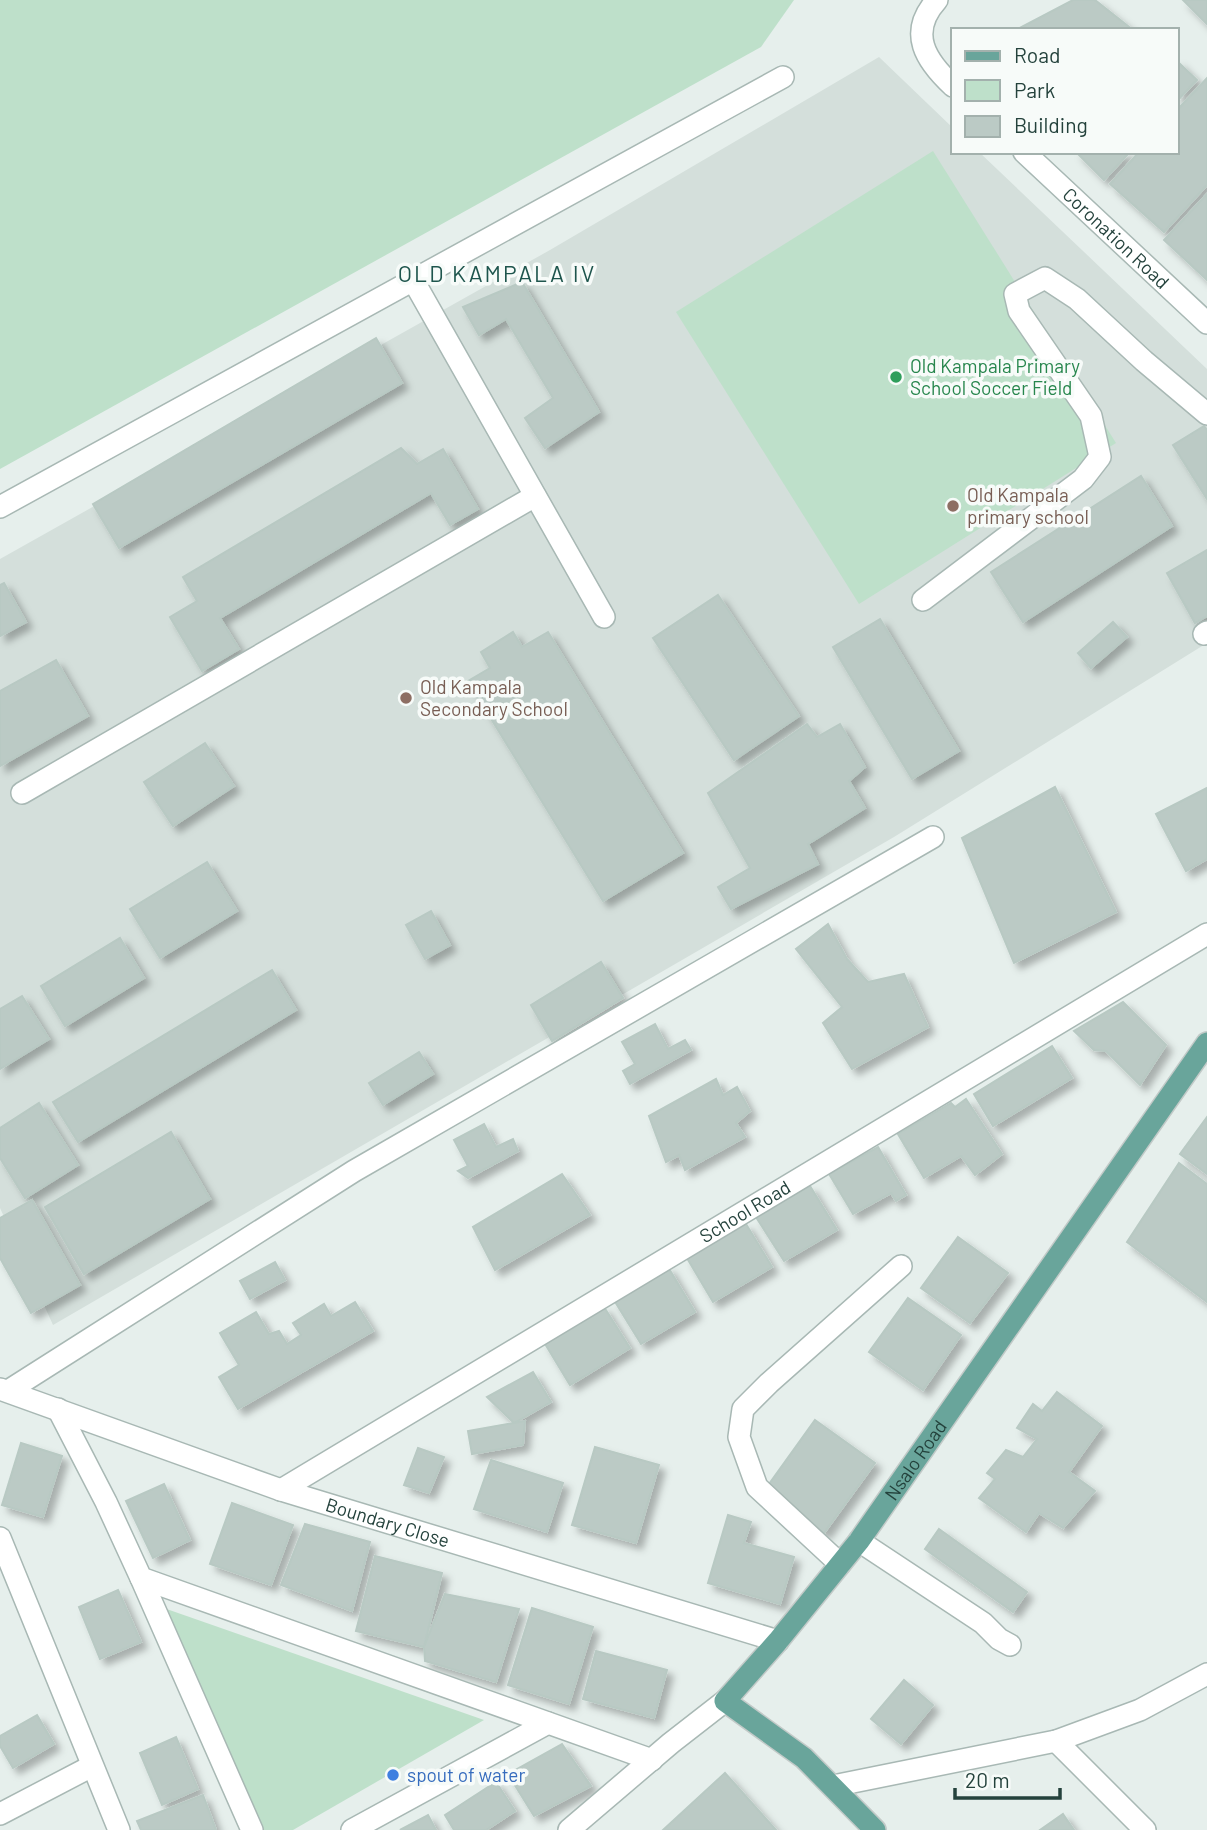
<svg xmlns="http://www.w3.org/2000/svg" width="1207" height="1830" viewBox="0 0 1207 1830" font-family="Barlow,sans-serif">
  <defs>
    <filter id="shadow"><feDropShadow dx="6" dy="6" stdDeviation="3.5" flood-color="#0004"/></filter>
  </defs>
  <rect width="100%" height="100%" fill="#e6efec"/>
  <path fill="#d4dfdb" d="M879,57L953,128V152H979L1207,369V643L894,837L53,1325L0,1208V559L550,250Z"/>
  <g fill="#bee0ca">
    <path d="M0,0H794L761,47L0,469Z"/>
    <path d="M933,151L1116,443L859,604L676,312Z"/>
    <path d="M158,1606L484,1720L293,1830H258Z"/>
  </g>
  <g fill="#bbcac5" stroke="#b8c9c3" stroke-width="2" filter="url(#shadow)">
    <path d="M1073,0H1095L1133,30H1016Z"/>
    <path d="M1183,0H1207V24Z"/>
    <path d="M1177,61L1197,80L1177,101Z"/>
    <path d="M1207,78V185L1164,232L1110,184L1139,152H1177V110Z"/>
    <path d="M1076,152H1130L1104,180Z"/>
    <path d="M1207,194V280L1164,240Z"/>
    <path d="M522,282L599,412L545,448L525,418L553,398L506,319L479,335L463,307Z"/>
    <path d="M376,338L402,383L119,548L93,504Z"/>
    <path d="M1204,426L1207,430V499L1173,445Z"/>
    <path d="M401,448L417,464L443,449L478,509L450,525L431,493L220,618L239,649L202,671L170,617L197,601L183,577Z"/>
    <path d="M1141,476L1172,526L1023,622L991,572Z"/>
    <path d="M1207,550V616L1195,623L1167,573Z"/>
    <path d="M4,583L26,622L0,636V585Z"/>
    <path d="M718,595L799,716L734,760L653,638Z"/>
    <path d="M880,619L959,751L912,779L833,647Z"/>
    <path d="M1113,622L1127,637L1091,668L1078,653Z"/>
    <path d="M513,632L522,647L548,632L683,853L603,901L468,681L490,668L481,652Z"/>
    <path d="M56,660L88,716L0,766V691Z"/>
    <path d="M807,724L817,737L840,724L865,767L849,781L865,808L808,844L818,864L731,909L718,887L750,868L708,793Z"/>
    <path d="M205,743L234,786L173,826L144,782Z"/>
    <path d="M1055,787L1116,912L1014,963L962,838Z"/>
    <path d="M1207,788V859L1186,871L1156,814Z"/>
    <path d="M207,862L237,911L160,958L130,909Z"/>
    <path d="M431,911L450,945L425,959L406,925Z"/>
    <path d="M828,924L847,959L868,982L904,974L928,1027L852,1069L823,1023L842,1007L796,949Z"/>
    <path d="M120,938L144,978L65,1026L41,986Z"/>
    <path d="M601,962L623,998L552,1041L531,1005Z"/>
    <path d="M272,970L296,1010L78,1142L53,1102Z"/>
    <path d="M22,996L49,1039L0,1069V1009Z"/>
    <path d="M1123,1002L1166,1045L1140,1085L1106,1051L1094,1050L1074,1031Z"/>
    <path d="M655,1024L668,1049L685,1040L691,1050L630,1084L623,1071L635,1064L622,1042Z"/>
    <path d="M1052,1046L1072,1078L993,1126L974,1094Z"/>
    <path d="M419,1052L433,1074L383,1105L369,1083Z"/>
    <path d="M716,1079L723,1095L737,1087L750,1111L736,1123L745,1137L685,1170L679,1155L666,1162L649,1116Z"/>
    <path d="M966,1099L1002,1154L975,1175L961,1156L924,1178L898,1134L951,1103L955,1107Z"/>
    <path d="M39,1103L78,1165L25,1198L0,1158V1128Z"/>
    <path d="M1207,1117V1174L1180,1154Z"/>
    <path d="M484,1124L496,1147L513,1139L518,1151L468,1178L458,1171L468,1166L454,1140Z"/>
    <path d="M171,1132L210,1199L84,1274L45,1207Z"/>
    <path d="M878,1147L906,1195L896,1201L891,1193L853,1214L829,1174Z"/>
    <path d="M1179,1163L1207,1184V1302L1127,1242Z"/>
    <path d="M562,1174L590,1215L495,1270L473,1227Z"/>
    <path d="M810,1186L837,1230L784,1261L756,1217Z"/>
    <path d="M32,1200L80,1285L31,1313L0,1258V1218Z"/>
    <path d="M746,1224L772,1267L713,1302L687,1258Z"/>
    <path d="M958,1237L1008,1273L970,1323L921,1288Z"/>
    <path d="M275,1262L285,1280L250,1299L240,1281Z"/>
    <path d="M668,1267L695,1312L641,1344L614,1300Z"/>
    <path d="M908,1298L961,1335L923,1390L869,1352Z"/>
    <path d="M355,1302L373,1331L238,1409L219,1377L239,1365L220,1333L256,1312L269,1334L279,1331L287,1344L301,1335L293,1323L324,1304L331,1316Z"/>
    <path d="M604,1307L630,1348L570,1385L544,1342Z"/>
    <path d="M533,1372L551,1402L514,1423L487,1397Z"/>
    <path d="M1057,1392L1102,1426L1069,1472L1095,1491L1063,1528L1039,1513L1026,1532L979,1498L995,1479L987,1473L1006,1450L1023,1457L1037,1439L1017,1428L1033,1404L1042,1411Z"/>
    <path d="M815,1420L875,1463L824,1533L764,1491Z"/>
    <path d="M525,1421L523,1445L472,1454L468,1431Z"/>
    <path d="M21,1443L62,1456L43,1517L2,1505Z"/>
    <path d="M595,1447L659,1465L636,1543L572,1525Z"/>
    <path d="M418,1448L444,1457L429,1493L404,1485Z"/>
    <path d="M491,1460L563,1483L547,1532L474,1509Z"/>
    <path d="M164,1484L190,1540L153,1558L126,1501Z"/>
    <path d="M232,1503L293,1525L271,1585L210,1564Z"/>
    <path d="M728,1515L751,1522L744,1543L794,1557L780,1604L708,1583Z"/>
    <path d="M305,1524L370,1542L352,1611L281,1585Z"/>
    <path d="M939,1529L1027,1592L1013,1612L925,1549Z"/>
    <path d="M375,1556L442,1573L424,1647L356,1631Z"/>
    <path d="M118,1590L141,1642L100,1659L79,1607Z"/>
    <path d="M445,1594L519,1609L496,1682L425,1661L424,1647Z"/>
    <path d="M532,1608L593,1627L569,1704L508,1685Z"/>
    <path d="M596,1651L667,1670L654,1718L583,1699Z"/>
    <path d="M904,1680L933,1705L901,1744L871,1719Z"/>
    <path d="M37,1715L54,1744L13,1768L0,1746V1736Z"/>
    <path d="M176,1737L198,1789L162,1805L140,1753Z"/>
    <path d="M562,1744L591,1786L534,1816L508,1774Z"/>
    <path d="M725,1773L776,1830H663Z"/>
    <path d="M496,1782L515,1811L486,1830H454L445,1815Z"/>
    <path d="M203,1795L216,1830H141L137,1821Z"/>
    <path d="M1063,1814L1074,1830H1040Z"/>
    <path d="M428,1815L436,1830H400Z"/>
  </g>
  <g fill="none" stroke-linecap="round" stroke-linejoin="round">
    <defs>
      <g id="minor">
        <path d="M937,0C907,33 926,61 953,86"/>
        <path id="s1" d="M1024,152L1207,323"/>
        <path d="M413,280L604,617"/>
        <path d="M0,507L783,77"/>
        <path d="M923,600L1083,479L1100,457L1091,416L1019,311L1015,294L1045,278L1077,299L1144,361L1207,414"/>
        <path d="M1204,634L1207,632"/>
        <path d="M22,793L535,496"/>
        <path id="s2" d="M0,1389L281,1490L778,1641"/>
        <path d="M8,1391L354,1171L933,837"/>
        <path d="M58,1409L106,1502L141,1578L652,1760"/>
        <path id="s3" d="M281,1490L1207,934"/>
        <path d="M0,1538L119,1830"/>
        <path d="M859,1541L983,1623L999,1639L1010,1645"/>
        <path d="M840,1564L757,1487L739,1437L743,1409L769,1383L901,1266"/>
        <path d="M141,1578L252,1830"/>
        <path d="M1056,1741L1145,1830"/>
        <path d="M833,1786L1056,1741L1140,1710L1207,1674"/>
        <path d="M0,1814L92,1766"/>
        <path d="M352,1830L548,1723"/>
        <path d="M569,1830L671,1743L725,1701"/>
      </g>
      <g id="major">
        <path id="s4" d="M875,1830L804,1758L725,1701L778,1641L859,1541L1207,1043"/>
      </g>
    </defs>
    <use href="#minor" stroke="#a8b8b4" stroke-width="24"/>
    <use href="#major" stroke="#c2cac8" stroke-width="24"/>
    <use href="#minor" stroke="#fff" stroke-width="21"/>
    <use href="#major" stroke="#69a59b" stroke-width="21"/>
  </g>
  <circle fill="#2e9e5b" stroke="#f7fbf9" stroke-width="2.5" cx="896" cy="377" r="7"/>
  <g fill="#8d6e63" stroke="#f7fbf9" stroke-width="2.5">
    <circle cx="953" cy="506" r="7"/>
    <circle cx="406" cy="698" r="7"/>
  </g>
  <circle fill="#3f7fe0" stroke="#f7fbf9" stroke-width="2.5" cx="393" cy="1775" r="7"/>
  <g text-anchor="middle" stroke-width="7" stroke-linejoin="round" paint-order="stroke">
    <g font-size="19" fill="#24423c" stroke="#f7fbf9">
      <text dy="7" stroke="none"><textPath href="#s1" startOffset="126">Coronation Road</textPath></text>
      <text dy="7" stroke="none"><textPath href="#s3" startOffset="541">School Road</textPath></text>
      <text dy="7" stroke="none"><textPath href="#s4" startOffset="506">Nsalo Road</textPath></text>
      <text dy="7" stroke="none"><textPath href="#s2" startOffset="410">Boundary Close</textPath></text>
    </g>
    <g font-size="19" fill="#27864d" stroke="#f7fbf9" text-anchor="start">
      <text x="910" y="373">Old Kampala Primary<tspan x="910" dy="22">School Soccer Field</tspan></text>
    </g>
    <g font-size="19" fill="#785e54" stroke="#f7fbf9" text-anchor="start">
      <text x="967" y="502">Old Kampala<tspan x="967" dy="22">primary school</tspan></text>
      <text x="420" y="694">Old Kampala<tspan x="420" dy="22">Secondary School</tspan></text>
    </g>
    <g font-size="19" fill="#366cbe" stroke="#f7fbf9" text-anchor="start">
      <text x="407" y="1782">spout of water</text>
    </g>
    <g font-size="23" letter-spacing="2" fill="#1e554d" stroke="#f7fbf9">
      <text x="497" y="282">OLD KAMPALA IV</text>
    </g>
  </g>
  <rect x="951" y="28" width="228" height="126" fill="#f7fbf9" stroke="#a3b1ad" stroke-width="2"/>
  <rect x="965" y="51" width="35" height="10" fill="#69a59b" stroke="#a3b1ad" stroke-width="2"/>
  <text x="1014" y="63" font-size="21" fill="#24423c">Road</text>
  <rect x="965" y="80" width="35" height="21" fill="#bee0ca" stroke="#a3b1ad" stroke-width="2"/>
  <text x="1014" y="98" font-size="21" fill="#24423c">Park</text>
  <rect x="965" y="116" width="35" height="21" fill="#bbcac5" stroke="#a3b1ad" stroke-width="2"/>
  <text x="1014" y="133" font-size="21" fill="#24423c">Building</text>
  <path d="M955 1788v10h105v-10" fill="none" stroke="#24423c" stroke-width="3.5"/>
  <text x="965" y="1788" font-size="21" fill="#24423c" stroke="#f7fbf9" stroke-width="5" paint-order="stroke">20 m</text>
</svg>
